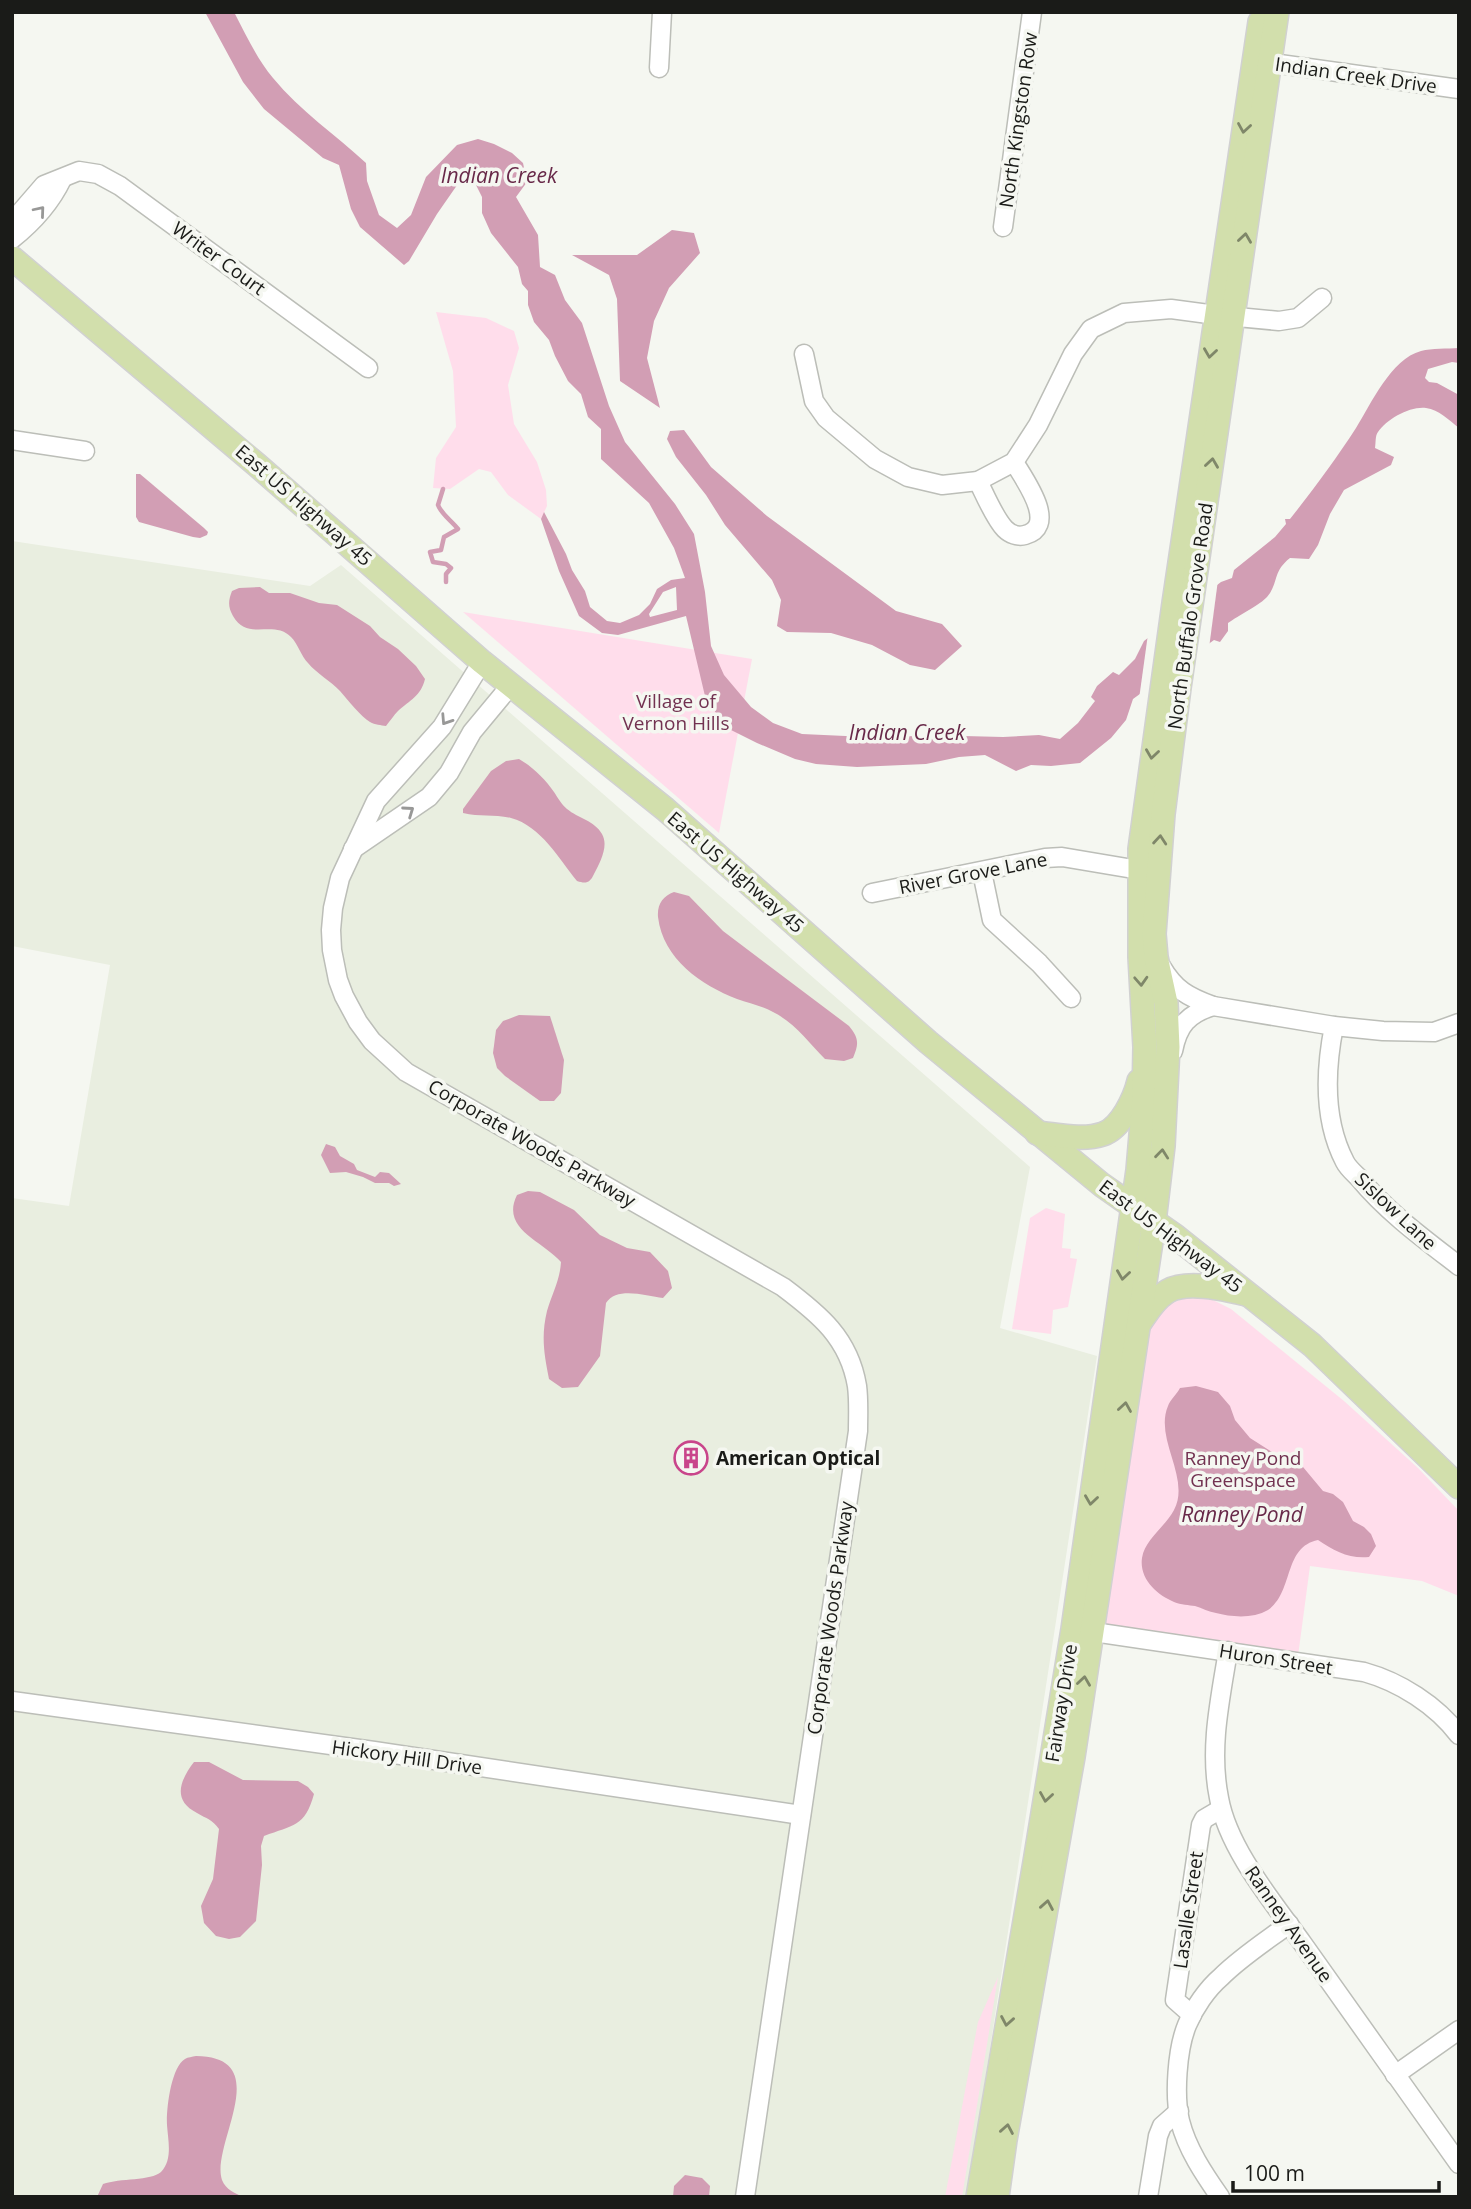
<svg xmlns="http://www.w3.org/2000/svg" width="1471" height="2209" viewBox="0 0 1471 2209" font-family="'Open Sans',sans-serif">
  <rect width="100%" height="100%" fill="#f5f7f1"/>
  <path fill="#e9eee0" d="M12,541L310,586L341,565L1030,1167L1000,1328L1097,1356L967,2197H12V1198L69,1206L110,965L12,946Z"/>
  <g fill="#ffddeb">
    <path d="M436,312L486,318L514,331L519,348L508,385L514,424L537,462L546,490L547,506L541,519L508,495L491,472L479,469L450,489L433,488L436,458L456,427L453,371Z"/>
    <path d="M463,612L752,659L719,833Z"/>
    <path d="M1046,1208L1065,1214L1062,1248L1071,1249L1070,1258L1077,1259L1068,1307L1053,1310L1051,1334L1012,1329L1030,1218Z"/>
    <path d="M1187,1297L1209,1298L1231,1309L1344,1401L1418,1468L1459,1511V1596L1422,1581L1310,1566L1298,1656L1116,1629L1105,1624L1101,1613L1137,1387L1150,1327L1168,1305Z"/>
    <path d="M998,1977L962,2197H945L978,2022Z"/>
  </g>
  <g fill="#d29eb4" fill-rule="evenodd">
    <path d="M205,12H234C246,35 257,59 273,78C300,111 336,135 366,163L367,181L379,215L397,228L411,215L426,177L457,145L478,139L494,144L512,153L523,163L527,182L516,197L538,235L540,267L555,275L565,300L582,323L609,406L625,442L675,504L694,534L705,592L711,646L724,675L751,707L773,723L802,734L889,738L924,735L1003,737L1039,735L1060,739L1078,723L1095,701L1091,697L1097,686L1113,672L1119,675L1135,659L1144,641L1221,582L1232,578L1234,570L1275,537L1286,524L1285,519H1290C1313,490 1336,459 1356,428C1371,404 1391,359 1421,351C1432,348 1447,349 1459,348V363L1452,362L1428,369L1425,378L1429,382L1437,383L1459,395V428C1449,420 1439,410 1426,408C1410,406 1387,419 1378,432C1375,436 1376,442 1375,448L1394,457L1391,465L1344,490L1330,514L1318,545L1309,559L1290,558C1272,572 1279,583 1267,597C1261,604 1238,616 1228,623V631L1220,642L1214,640L1133,699L1126,720L1111,738L1080,763L1051,766L1031,765L1016,771L985,755L959,757L926,764L857,767L816,764L795,759L757,743L725,727L705,696L686,616L618,635L602,633L579,616L559,571L541,519L544,512L566,554L572,570L585,591L590,607L607,621L620,623L639,615L650,604L657,589L671,580L685,578L674,548L649,503L601,459V429L588,417L581,394L568,381L555,356L549,340L534,322L528,305V291L522,284L518,267L491,233L482,213V197L474,181L462,178L437,214L409,261L404,265L360,227L351,209L339,165L323,158L264,109L243,82ZM676,587L677,610L650,617L649,614L663,592Z"/>
    <path d="M672,230L694,233L700,253L669,288L654,321L647,358L660,408L620,381L617,299L609,275L572,255H637Z"/>
    <path d="M684,430L711,467L767,516L896,611L942,624L962,646L935,670L910,665L872,645L831,633L787,632L777,626L781,600L772,580L725,525L706,495L676,457L667,439L670,431Z"/>
    <path d="M136,474H140L204,528L208,532L207,535L200,538L193,537L139,522L136,517Z"/>
    <path d="M260,587L269,593H290L319,603L337,605L370,626L380,637L398,649L416,666L425,679C421,696 410,700 398,711C394,715 390,721 386,726C381,725 375,725 370,722C361,717 348,700 340,691C331,681 317,674 308,663C301,656 298,644 291,637C273,619 248,642 233,616C228,607 228,601 232,591L239,588Z"/>
    <path d="M519,759C533,767 545,779 554,792C558,798 562,805 567,809C578,818 595,821 602,834C609,846 600,863 594,874C590,883 586,884 577,881C559,859 541,826 511,818C494,814 480,817 463,813V809L491,771L506,761Z"/>
    <path d="M674,892L689,896L723,931L849,1026C859,1038 859,1044 853,1058L844,1061L825,1059C808,1042 795,1023 773,1012C762,1006 749,1003 737,999C701,985 663,959 658,917C657,904 663,896 674,892Z"/>
    <path d="M519,1015L550,1016L564,1060L561,1093L554,1101H540L505,1076L497,1068L493,1053L496,1030L503,1021Z"/>
    <path d="M326,1144L335,1147L340,1156L354,1164L357,1170L375,1177L380,1172L389,1173L401,1184L394,1186L389,1183H375L363,1177L346,1172L330,1173L321,1155Z"/>
    <path d="M528,1191L540,1192L574,1210L600,1235L627,1248L650,1252L668,1271L672,1288L663,1298C646,1296 617,1286 606,1303L600,1356L578,1387L562,1388L549,1379C544,1354 541,1336 547,1311C552,1294 560,1280 561,1262C543,1241 500,1229 517,1195Z"/>
    <path d="M1196,1386L1218,1392L1230,1406L1235,1420L1250,1438L1288,1462L1303,1467L1323,1491L1333,1494L1343,1502L1353,1521L1364,1527L1371,1534L1376,1546L1369,1557C1349,1559 1334,1551 1318,1540C1283,1547 1294,1592 1268,1610C1253,1619 1231,1617 1216,1613C1209,1612 1202,1608 1195,1606C1189,1605 1181,1605 1174,1602C1157,1595 1139,1579 1142,1558C1145,1539 1165,1527 1174,1510C1191,1478 1154,1439 1168,1406C1170,1400 1177,1394 1180,1388Z"/>
    <path d="M194,1762H209L243,1780L298,1781L308,1787L314,1794C305,1827 293,1825 264,1836L261,1846L262,1865L256,1921L240,1937L229,1939L216,1936L204,1923L201,1906L213,1879L219,1829C212,1819 207,1819 197,1813C171,1800 181,1779 194,1762Z"/>
    <path d="M196,2056C277,2057 210,2145 222,2180C226,2190 235,2193 243,2197H97L103,2184C120,2178 151,2181 161,2172C173,2160 168,2140 167,2125C166,2110 171,2067 185,2059C188,2057 192,2057 196,2056Z"/>
    <path d="M685,2175L702,2178L710,2186L709,2197H673L674,2186Z"/>
  </g>
  <path fill="#f5f7f1" d="M1218,580L1209,648L1139,699L1148,634Z"/>
  <g fill="none" stroke-linecap="round" stroke-linejoin="round">
    <path stroke="#d29eb4" stroke-width="4.5" d="M443,489L438,505C442,515 451,520 458,529L444,537L441,550L430,552L433,562L446,564L451,568L446,574V582"/>
    <defs>
      <g id="minor">
        <path d="M1258,61L1459,89"/>
        <path d="M659,68L662,12"/>
        <path d="M12,222L44,185L79,171L98,174L120,186L368,368"/>
        <path d="M1003,227L1032,12"/>
        <path d="M12,239C32,223 51,202 62,179"/>
        <path d="M804,354L814,401L826,418L875,459L908,477L942,485L978,481L1014,462L1038,425L1073,354L1091,329L1124,313L1171,309L1216,315L1279,321L1298,318L1322,298"/>
        <path d="M12,440L85,451"/>
        <path d="M978,481C985,495 995,519 1005,529C1010,534 1018,537 1025,535C1059,526 1024,479 1014,462"/>
        <path d="M482,662L442,727L376,801L340,878L333,908L331,930L332,950L338,980L344,996L358,1022L372,1041L406,1072L783,1287C819,1314 849,1338 857,1386C859,1401 858,1417 858,1431L745,2197"/>
        <path d="M353,849L429,797L449,773L472,732L511,685"/>
        <path d="M982,872L992,920L1039,963L1071,998"/>
        <path d="M872,893L1045,858L1062,857L1151,872"/>
        <path d="M1161,966C1175,990 1188,997 1213,1006C1188,1014 1178,1025 1173,1051"/>
        <path d="M1213,1006L1334,1026L1383,1031L1434,1032L1459,1023"/>
        <path d="M1334,1026C1325,1071 1323,1120 1345,1162C1348,1168 1354,1173 1359,1178C1387,1212 1424,1239 1459,1266"/>
        <path d="M1080,1630L1364,1672C1400,1682 1436,1705 1459,1735"/>
        <path d="M1228,1651C1220,1700 1209,1749 1219,1798C1228,1849 1273,1902 1303,1944C1355,2017 1407,2091 1459,2164"/>
        <path d="M12,1701L374,1751L801,1815"/>
        <path d="M1192,2015L1175,2000L1201,1825L1204,1819L1221,1809"/>
        <path d="M1395,2075L1459,2030"/>
        <path d="M1148,2197L1158,2136L1162,2126L1179,2111"/>
        <path d="M1220,2197C1204,2174 1187,2149 1180,2121C1174,2096 1177,2049 1187,2025C1194,2008 1207,1989 1221,1977C1241,1957 1266,1941 1289,1924"/>
      </g>
      <g id="major">
        <path d="M12,258L257,465L482,662L665,809L928,1042L1102,1185L1175,1236L1312,1345L1459,1487"/>
        <path d="M1037,1133C1058,1135 1083,1141 1103,1134C1121,1128 1135,1098 1139,1081"/>
        <path d="M1139,1324C1147,1312 1156,1298 1168,1291C1187,1280 1226,1289 1246,1294"/>
        <path d="M978,2197L1035,1862L1073,1629L1138,1170L1144,1099L1145,1047L1140,957V849L1174,603L1260,22"/>
        <path d="M997,2197L1005,2140L1073,1757L1154,1222L1163,1146L1168,1047L1166,1003L1156,957L1154,934L1163,814L1179,688L1277,12"/>
      </g>
    </defs>
    <use href="#minor" stroke="#bcbeb8" stroke-width="21"/>
    <use href="#major" stroke="#d1d1d1" stroke-width="26"/>
    <use href="#minor" stroke="#fff" stroke-width="18"/>
    <use href="#major" stroke="#d2dfac" stroke-width="23"/>
  </g>
  <defs><path id="oneway-chevron" d="M-2-3.5L2.5 0L-2 3.5" fill="none" stroke-width="1.6" stroke-linecap="round" stroke-linejoin="round" transform="scale(1.75)"/></defs>
  <g stroke="#7f8769">
    <use href="#oneway-chevron" transform="translate(1244 128) rotate(99)"/>
    <use href="#oneway-chevron" transform="translate(1245 238) rotate(-82)"/>
    <use href="#oneway-chevron" transform="translate(1210 353) rotate(98)"/>
    <use href="#oneway-chevron" transform="translate(1212 463) rotate(-82)"/>
    <use href="#oneway-chevron" transform="translate(1152 754) rotate(98)"/>
    <use href="#oneway-chevron" transform="translate(1160 840) rotate(-85)"/>
    <use href="#oneway-chevron" transform="translate(1141 981) rotate(87)"/>
    <use href="#oneway-chevron" transform="translate(1162 1154) rotate(-84)"/>
    <use href="#oneway-chevron" transform="translate(1123 1275) rotate(98)"/>
    <use href="#oneway-chevron" transform="translate(1125 1407) rotate(-81)"/>
    <use href="#oneway-chevron" transform="translate(1091 1500) rotate(98)"/>
    <use href="#oneway-chevron" transform="translate(1084 1681) rotate(-82)"/>
    <use href="#oneway-chevron" transform="translate(1046 1797) rotate(99)"/>
    <use href="#oneway-chevron" transform="translate(1047 1905) rotate(-80)"/>
    <use href="#oneway-chevron" transform="translate(1007 2021) rotate(100)"/>
    <use href="#oneway-chevron" transform="translate(1007 2129) rotate(-80)"/>
  </g>
  <g stroke="#989897">
    <use href="#oneway-chevron" transform="translate(40 211) rotate(-50)"/>
    <use href="#oneway-chevron" transform="translate(446 720) rotate(123)"/>
    <use href="#oneway-chevron" transform="translate(409 811) rotate(-35)"/>
  </g>
  <defs>
    <symbol id="building-ring" viewBox="-11 -11 22 22"><circle r="9.5" fill="#f5f7f1" stroke="#c9458b" stroke-width="1.5"/><path d="M-4-6H4V6H1V3H-1V6H-4ZM-2.5-4.3h1.7v1.8h-1.7ZM.8-4.3h1.7v1.8H.8ZM-2.5-1h1.7V.8h-1.7ZM.8-1h1.7V.8H.8Z" fill="#c9458b"/></symbol>
  </defs>
  <g fill-rule="evenodd">
    <use href="#building-ring" x="672" y="1439" width="38" height="38"/>
  </g>
  <g text-anchor="middle" stroke-width="7" stroke-linejoin="round" paint-order="stroke">
    <g font-size="19" fill="#1a1b18" stroke="#f5f7f1">
      <text transform="translate(1356 75) rotate(8)" y="7">Indian Creek Drive</text>
      <text transform="translate(1018 120) rotate(-82)" y="7">North Kingston Row</text>
      <text transform="translate(219 258) rotate(36)" y="7">Writer Court</text>
      <text transform="translate(304 505) rotate(41)" y="7">East US Highway 45</text>
      <text transform="translate(1190 616) rotate(-82)" y="7">North Buffalo Grove Road</text>
      <text transform="translate(736 872) rotate(41)" y="7">East US Highway 45</text>
      <text transform="translate(973 873) rotate(-11)" y="7">River Grove Lane</text>
      <text transform="translate(532 1143) rotate(30)" y="7">Corporate Woods Parkway</text>
      <text transform="translate(1396 1211) rotate(43)" y="7">Sislow Lane</text>
      <text transform="translate(1171 1236) rotate(37)" y="7">East US Highway 45</text>
      <text transform="translate(830 1618) rotate(-82)" y="7">Corporate Woods Parkway</text>
      <text transform="translate(1276 1659) rotate(9)" y="7">Huron Street</text>
      <text transform="translate(1061 1703) rotate(-81)" y="7">Fairway Drive</text>
      <text transform="translate(407 1757) rotate(8)" y="7">Hickory Hill Drive</text>
      <text transform="translate(1188 1910) rotate(-82)" y="7">Lasalle Street</text>
      <text transform="translate(1289 1924) rotate(55)" y="7">Ranney Avenue</text>
    </g>
    <g font-size="19" fill="#723251" stroke="#f5f7f1">
      <text x="676" y="708">Village of<tspan x="676" dy="22">Vernon Hills</tspan></text>
      <text x="1243" y="1465">Ranney Pond<tspan x="1243" dy="22">Greenspace</tspan></text>
    </g>
    <g font-size="19" font-weight="bold" fill="#1a1b18" stroke="#f5f7f1" text-anchor="start">
      <text x="716" y="1465">American Optical</text>
    </g>
    <g font-size="21" font-style="italic" fill="#682949" stroke="#f5f7f1">
      <text x="499" y="183">Indian Creek</text>
      <text x="907" y="740">Indian Creek</text>
      <text x="1242" y="1522">Ranney Pond</text>
    </g>
  </g>
  <rect width="1471" height="2209" fill="none" stroke="#1a1b18" stroke-width="28"/>
  <path d="M1233 2181v10h206v-10" fill="none" stroke="#1a1b18" stroke-width="3.5"/>
  <text x="1244" y="2181" font-size="21" fill="#1a1b18" stroke="#f5f7f1" stroke-width="5" paint-order="stroke">100 m</text>
</svg>
